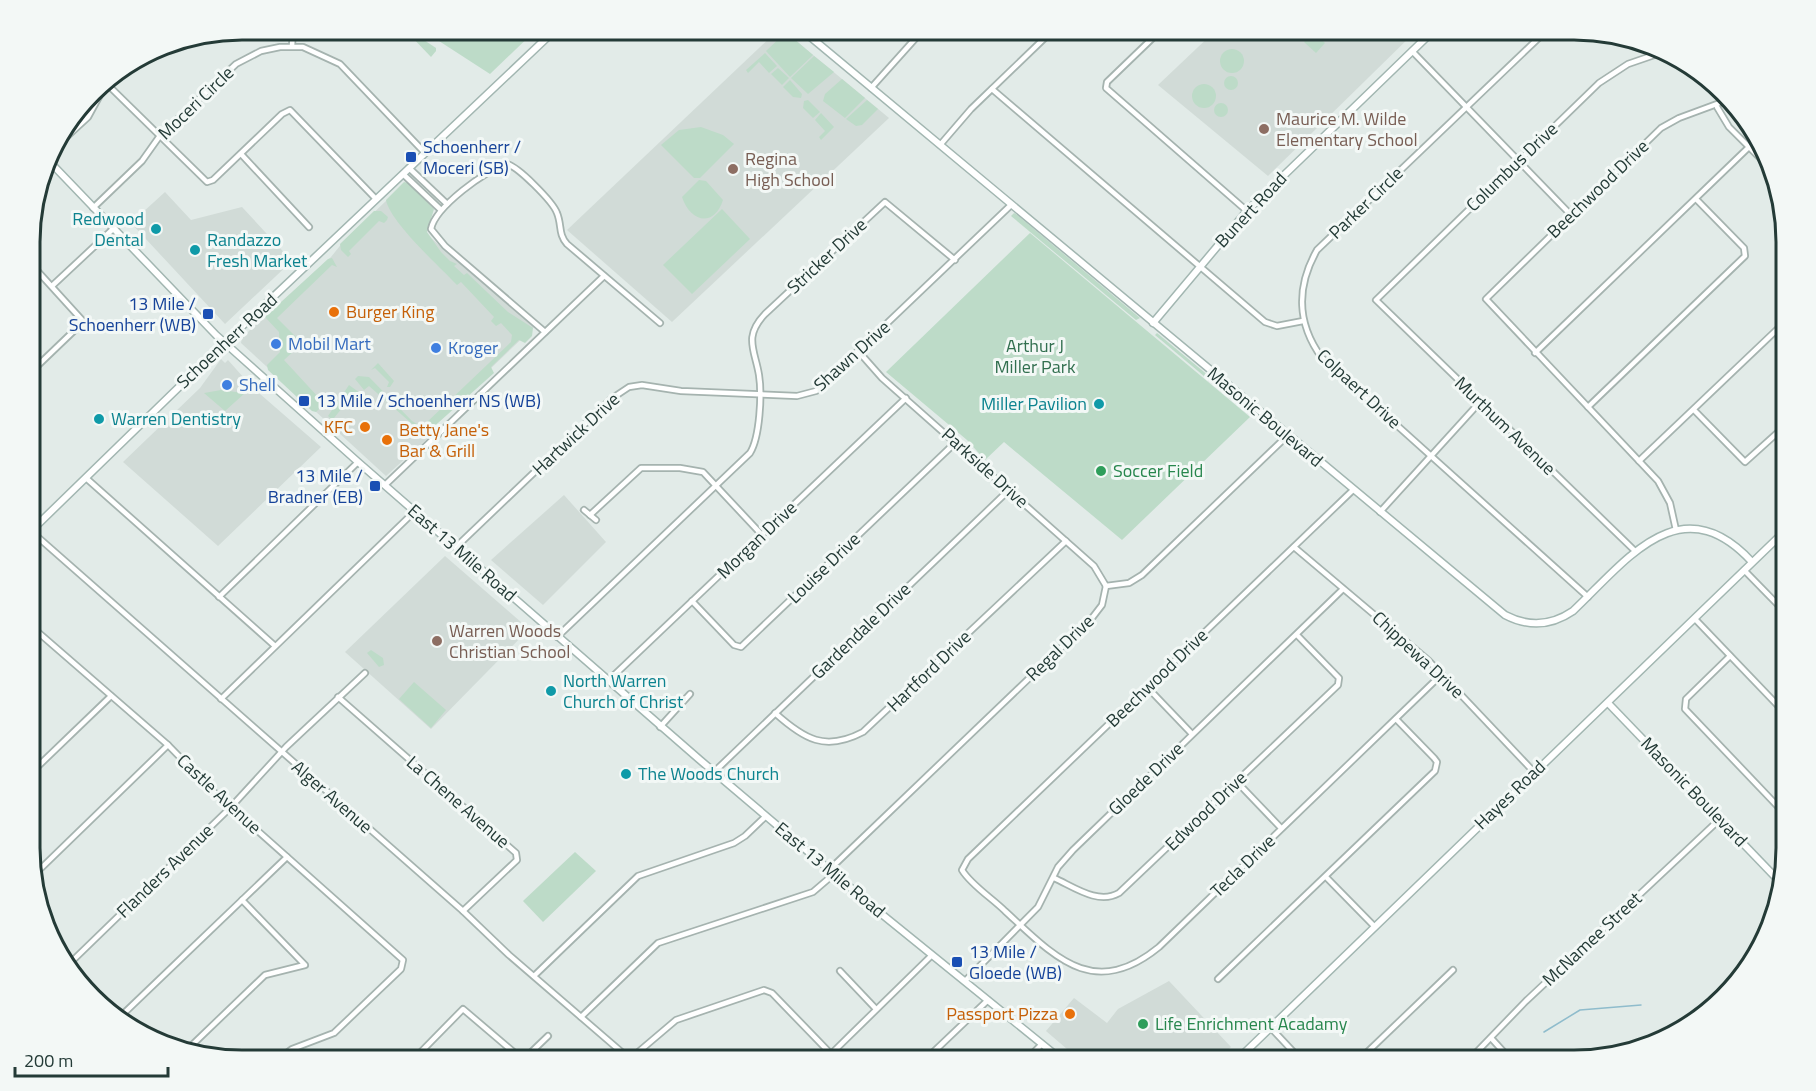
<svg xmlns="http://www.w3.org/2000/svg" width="1816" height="1091" viewBox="0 0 1816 1091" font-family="'Titillium Web',sans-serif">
  <rect width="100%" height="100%" fill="#e2ebe8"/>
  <g fill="#d1dbd7">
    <path d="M778,30H783L889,118L672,322L567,230Z"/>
    <path d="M1216,30H1417L1268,176L1158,85Z"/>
    <path d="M165,192L191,220L242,207L292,261L225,324L131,223Z"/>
    <path d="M387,200L534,327L424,432L429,437L386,476L241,343L242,338L252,328L331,257L343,242Z"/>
    <path d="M221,359L225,363L228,360L252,387L321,447L218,546L123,462L200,388Z"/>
    <path d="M564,495L606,542L543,605L491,560Z"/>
    <path d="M445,556L529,629L431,729L345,652Z"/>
    <path d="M1169,981L1231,1047L1217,1061H1081L1046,1031L1074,998L1107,1023L1118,1009Z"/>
  </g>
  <g fill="#bddbc8">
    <path d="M409,30L436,48V51L431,57L408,33Z"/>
    <path d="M422,30H536L490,74Z"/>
    <path d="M786,32L813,55L790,77L766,51Z"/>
    <path d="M1313,32L1325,43L1316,53L1304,42Z"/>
    <circle cx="1232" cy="61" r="12"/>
    <path d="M765,53L777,66L769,73L759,62L748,73L746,70Z"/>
    <path d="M814,56L834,72L808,94L791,78Z"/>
    <path d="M778,68L789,78L782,85L771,74Z"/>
    <circle cx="1231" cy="83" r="7"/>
    <path d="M842,79L865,98L845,118L823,101L825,94Z"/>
    <path d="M790,80L802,94L801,98L793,97L783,87Z"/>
    <circle cx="1204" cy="96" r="12"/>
    <path d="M808,100L820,112L813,118L803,108L804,101Z"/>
    <path d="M867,100L878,109L862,125L856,126L846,119Z"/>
    <circle cx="1221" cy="110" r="7"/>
    <path d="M821,113L834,127L821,140L819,137L825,131L815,120Z"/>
    <path d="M701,127L723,135L734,144L700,178H694L661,145L679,130Z"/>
    <path d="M699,180L706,181L723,200C714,228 690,222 682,197Z"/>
    <path d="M404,182L408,183L434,209L427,232L441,252L450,261L457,264L454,266L464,275L467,273L508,312L533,328L532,336L525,343L519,340L491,367L494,373L429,431L431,434L427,437L369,386L364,390L355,379L358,376L369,377L412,421L417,424L426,423L511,342L512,335L501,323L496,326L491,321L494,317L461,282L457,285C440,267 390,222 386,200Z"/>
    <path d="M722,209L750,239L692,294L663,265Z"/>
    <path d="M374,211H381L388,217L387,220L384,223L379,221L349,251L351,254L348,257L341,250L340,244Z"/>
    <path d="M1014,213L1016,214L1140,318L1136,320L1011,216Z"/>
    <path d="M1030,233L1250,417L1122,540L1004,442L985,460L967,440L886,372Z"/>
    <path d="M332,258L337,267L332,265L277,318L299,340V346L284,360L319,398L324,397L325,403L316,412L312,411L268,370L267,365L280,352L279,332L265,317L328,259Z"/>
    <path d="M1157,333L1256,415L1254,418L1155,335Z"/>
    <path d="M378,363L394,381L390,387H387L389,382L375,368L371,370Z"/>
    <path d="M349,385L360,393L356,397H351L334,418L338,425L328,416Z"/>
    <path d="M221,390L236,392L244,390L245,393L225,411L204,393Z"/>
    <path d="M371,650L383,658L384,665L379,667L367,653Z"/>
    <path d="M414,682L446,710L431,728L399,699Z"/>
    <path d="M575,852L596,871L543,922L523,901Z"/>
  </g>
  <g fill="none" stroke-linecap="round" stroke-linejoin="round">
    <path stroke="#8fbccc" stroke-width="1.5" d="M1544,1032L1580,1010L1641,1005"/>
    <defs>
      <g id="street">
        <path d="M1161,30L1107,82L1106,88L1247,211"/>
        <path d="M1547,30L1317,250C1296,287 1297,324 1322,358L1588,597"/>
        <path d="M292,46L293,30"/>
        <path d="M1412,51L1571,215"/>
        <path d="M109,86L207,182L213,180L282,114L290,110L376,199"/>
        <path d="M871,88L923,30"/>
        <path d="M992,89L1265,322L1277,326L1303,321"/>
        <path d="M1717,107L1729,127L1763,161"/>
        <path d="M940,145L971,109L1053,30"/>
        <path d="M51,151L88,117L100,95L131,65"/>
        <path d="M241,154L309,227"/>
        <path d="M409,168L447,204"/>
        <path d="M403,174L441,210"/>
        <path d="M93,208L142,161L159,137L236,64L261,51L280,47H303L340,64L425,153"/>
        <path d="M32,265L82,320L80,325L32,371"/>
        <path d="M52,286L113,229"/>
        <path d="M545,332L445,246L431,229C435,207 486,170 506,164C517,165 553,202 557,213C562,225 558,234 567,244L660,323"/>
        <path d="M859,352L882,378L1094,566L1106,586"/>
        <path d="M1535,353L1749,147"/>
        <path d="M1588,407L1745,256L1744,248L1696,199"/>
        <path d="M1694,410L1745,462L1786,425"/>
        <path d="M1639,461L1786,321"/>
        <path d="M86,478L275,646"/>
        <path d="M385,485L604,276"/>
        <path d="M1353,490L968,859L962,870C971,885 992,898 1005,911C1054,956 1093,1001 1159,947L1442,674"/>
        <path d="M584,510L596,520"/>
        <path d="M1380,512L1480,402"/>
        <path d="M590,515L641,468H680L703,472L762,535"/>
        <path d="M1676,530L1670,503L1658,481L1486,299L1661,128L1679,118L1725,101"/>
        <path d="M32,532L463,911L509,955L632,1061"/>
        <path d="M456,547L611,399L629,387L642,385L681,391L797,396L816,391L1011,205"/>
        <path d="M1294,547L1428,660L1534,772"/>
        <path d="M1635,551L1376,300L1599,83L1628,64L1660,53"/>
        <path d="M1744,570L1786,613"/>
        <path d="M1106,586L1129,583L1142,575L1287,436"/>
        <path d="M219,597L358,462"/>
        <path d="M692,601L734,645L741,647L957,441"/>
        <path d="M1695,619L1786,714"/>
        <path d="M32,627L168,745L214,792L403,960L401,969L334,1033L292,1049L276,1061"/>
        <path d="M557,637L750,453C760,437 762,394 759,375C755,350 743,337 765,314L885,202L955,260"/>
        <path d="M1730,656L1686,699L1685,709L1786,815"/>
        <path d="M608,681L906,398"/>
        <path d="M1148,688L1192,734"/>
        <path d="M338,697L516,853L517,860L463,911"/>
        <path d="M221,699L415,511"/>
        <path d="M775,713C804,739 825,752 863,732L1066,541"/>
        <path d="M660,727L690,694"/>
        <path d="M32,772L111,696"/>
        <path d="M714,772L1009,490"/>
        <path d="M1237,782L1281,828"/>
        <path d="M829,870L1092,618L1102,605L1106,586"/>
        <path d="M32,877L168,745"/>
        <path d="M1326,877L1375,927"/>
        <path d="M1054,878C1074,887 1098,905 1119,893L1338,685L1339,678L1297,635"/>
        <path d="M66,967L231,807L286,747L365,673"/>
        <path d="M840,971L876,1009"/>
        <path d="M534,976L638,876L734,843L745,836L766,816"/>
        <path d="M1218,979L1435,771L1437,762L1434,758L1396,719"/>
        <path d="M965,981L1038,907L1058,867L1073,850L1343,589"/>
        <path d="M120,1017L287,857"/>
        <path d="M581,1017L658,943L813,892L834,874"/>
        <path d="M1270,1027L1302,1061"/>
        <path d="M1491,1038L1512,1061"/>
        <path d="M190,1047L265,975L305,965L242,900"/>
        <path d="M630,1059L676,1020L764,990L772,993L831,1054L932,955"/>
        <path d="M412,1061L463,1009L523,1060"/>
        <path d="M522,1061L548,1036"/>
        <path d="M924,1061L988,1000"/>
        <path d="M1025,1061L1042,1044"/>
        <path d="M1358,1061L1453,970"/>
        <path d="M1468,1061L1526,1001L1720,819"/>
      </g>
      <g id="secondary">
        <path d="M802,30L1505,615C1528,627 1551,626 1573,611C1626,561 1680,484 1752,562"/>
        <path d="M48,160L216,335L358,462L700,760L884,916L1063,1061"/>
        <path d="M1153,323L1247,211L1434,30"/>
        <path d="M32,530L215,352L555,30"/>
        <path d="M1608,703L1780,882"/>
        <path d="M1236,1061L1786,530"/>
      </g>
    </defs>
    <use href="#street" stroke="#a5b3af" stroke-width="8"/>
    <use href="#secondary" stroke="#a2b6b1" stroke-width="9"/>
    <use href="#street" stroke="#fff" stroke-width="4.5"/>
    <use href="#secondary" stroke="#fff" stroke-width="6"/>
  </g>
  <g fill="#8d6e63" stroke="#f3f8f6" stroke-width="2">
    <circle cx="1264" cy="129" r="6"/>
    <circle cx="733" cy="169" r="6"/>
    <circle cx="437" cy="641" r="6"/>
  </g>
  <g fill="#1a4fb4" stroke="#f3f8f6" stroke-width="2">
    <rect x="405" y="151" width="12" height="12" rx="3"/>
    <rect x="202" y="308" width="12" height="12" rx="3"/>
    <rect x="298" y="395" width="12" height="12" rx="3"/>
    <rect x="369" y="480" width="12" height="12" rx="3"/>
    <rect x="951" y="956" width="12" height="12" rx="3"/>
  </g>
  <g fill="#0f9aa8" stroke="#f3f8f6" stroke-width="2">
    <circle cx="156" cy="229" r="6"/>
    <circle cx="195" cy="250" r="6"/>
    <circle cx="1099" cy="404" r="6"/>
    <circle cx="99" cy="419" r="6"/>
    <circle cx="551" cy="691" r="6"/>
    <circle cx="626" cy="774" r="6"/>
  </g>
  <g fill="#e8710a" stroke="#f3f8f6" stroke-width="2">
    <circle cx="334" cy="312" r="6"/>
    <circle cx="365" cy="427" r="6"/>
    <circle cx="387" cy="440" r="6"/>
    <circle cx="1070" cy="1014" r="6"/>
  </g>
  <g fill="#3f7fe0" stroke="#f3f8f6" stroke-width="2">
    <circle cx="276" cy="344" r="6"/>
    <circle cx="436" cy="348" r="6"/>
    <circle cx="227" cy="385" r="6"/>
  </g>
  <g fill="#2e9e5b" stroke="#f3f8f6" stroke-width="2">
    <circle cx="1101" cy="471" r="6"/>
    <circle cx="1143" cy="1024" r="6"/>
  </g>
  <g text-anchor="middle" stroke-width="6" stroke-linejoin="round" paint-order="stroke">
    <g font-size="18" fill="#243b37" stroke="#f3f8f6">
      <text transform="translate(196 103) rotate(-44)" y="6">Moceri Circle</text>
      <text transform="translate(1512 167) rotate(-44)" y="6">Columbus Drive</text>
      <text transform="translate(1598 189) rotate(-44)" y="6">Beechwood Drive</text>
      <text transform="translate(1366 203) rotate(-44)" y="6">Parker Circle</text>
      <text transform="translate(1251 210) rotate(-47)" y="6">Bunert Road</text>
      <text transform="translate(827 256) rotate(-43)" y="6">Stricker Drive</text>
      <text transform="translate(227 341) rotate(-43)" y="6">Schoenherr Road</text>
      <text transform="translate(852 356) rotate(-42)" y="6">Shawn Drive</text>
      <text transform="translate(1359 389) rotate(43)" y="6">Colpaert Drive</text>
      <text transform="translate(1265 417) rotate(40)" y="6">Masonic Boulevard</text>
      <text transform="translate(1505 426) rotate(44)" y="6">Murthum Avenue</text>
      <text transform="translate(576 434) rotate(-43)" y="6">Hartwick Drive</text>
      <text transform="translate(985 468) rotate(42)" y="6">Parkside Drive</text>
      <text transform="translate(757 540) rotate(-44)" y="6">Morgan Drive</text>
      <text transform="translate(462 553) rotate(41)" y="6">East 13 Mile Road</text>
      <text transform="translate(824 568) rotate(-44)" y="6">Louise Drive</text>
      <text transform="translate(861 631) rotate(-44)" y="6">Gardendale Drive</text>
      <text transform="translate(1060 648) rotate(-44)" y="6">Regal Drive</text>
      <text transform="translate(1418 655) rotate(43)" y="6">Chippewa Drive</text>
      <text transform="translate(929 671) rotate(-44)" y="6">Hartford Drive</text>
      <text transform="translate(1157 678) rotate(-44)" y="6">Beechwood Drive</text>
      <text transform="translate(1146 779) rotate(-44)" y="6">Gloede Drive</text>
      <text transform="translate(1694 792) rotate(46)" y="6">Masonic Boulevard</text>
      <text transform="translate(219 794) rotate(43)" y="6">Castle Avenue</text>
      <text transform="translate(1510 795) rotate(-44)" y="6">Hayes Road</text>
      <text transform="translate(332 797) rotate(41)" y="6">Alger Avenue</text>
      <text transform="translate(458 802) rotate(41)" y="6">La Chene Avenue</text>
      <text transform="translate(1206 811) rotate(-44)" y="6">Edwood Drive</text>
      <text transform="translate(1243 866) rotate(-44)" y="6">Tecla Drive</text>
      <text transform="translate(830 870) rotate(40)" y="6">East 13 Mile Road</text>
      <text transform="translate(165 871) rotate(-44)" y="6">Flanders Avenue</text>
      <text transform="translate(1592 939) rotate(-43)" y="6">McNamee Street</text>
    </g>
    <g font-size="18" fill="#785e54" stroke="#f3f8f6" text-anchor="start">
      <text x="1276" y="125">Maurice M. Wilde<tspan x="1276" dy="21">Elementary School</tspan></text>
      <text x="745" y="165">Regina<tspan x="745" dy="21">High School</tspan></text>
      <text x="449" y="637">Warren Woods<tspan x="449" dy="21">Christian School</tspan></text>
    </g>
    <g font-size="18" fill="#164399" stroke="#f3f8f6" text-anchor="start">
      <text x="423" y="153">Schoenherr /<tspan x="423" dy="21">Moceri (SB)</tspan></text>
      <text x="196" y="310" text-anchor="end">13 Mile /<tspan x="196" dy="21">Schoenherr (WB)</tspan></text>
      <text x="316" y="407">13 Mile / Schoenherr NS (WB)</text>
      <text x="363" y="482" text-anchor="end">13 Mile /<tspan x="363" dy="21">Bradner (EB)</tspan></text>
      <text x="969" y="958">13 Mile /<tspan x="969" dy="21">Gloede (WB)</tspan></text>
    </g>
    <g font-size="18" fill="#0d838f" stroke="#f3f8f6" text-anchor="start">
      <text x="144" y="225" text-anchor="end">Redwood<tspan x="144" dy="21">Dental</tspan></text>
      <text x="207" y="246">Randazzo<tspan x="207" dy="21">Fresh Market</tspan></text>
      <text x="1087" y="410" text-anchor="end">Miller Pavilion</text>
      <text x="111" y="425">Warren Dentistry</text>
      <text x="563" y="687">North Warren<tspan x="563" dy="21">Church of Christ</tspan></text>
      <text x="638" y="780">The Woods Church</text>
    </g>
    <g font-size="18" fill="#c56008" stroke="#f3f8f6" text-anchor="start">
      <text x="346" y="318">Burger King</text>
      <text x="353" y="433" text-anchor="end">KFC</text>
      <text x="399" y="436">Betty Jane's<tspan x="399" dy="21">Bar &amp; Grill</tspan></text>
      <text x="1058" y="1020" text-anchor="end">Passport Pizza</text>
    </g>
    <g font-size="18" fill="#366cbe" stroke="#f3f8f6" text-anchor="start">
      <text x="288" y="350">Mobil Mart</text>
      <text x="448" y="354">Kroger</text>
      <text x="239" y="391">Shell</text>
    </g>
    <g font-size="18" fill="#316f4f" stroke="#f3f8f6">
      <text x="1035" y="352">Arthur J<tspan x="1035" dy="21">Miller Park</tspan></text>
    </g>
    <g font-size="18" fill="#27864d" stroke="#f3f8f6" text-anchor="start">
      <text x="1113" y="477">Soccer Field</text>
      <text x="1155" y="1030">Life Enrichment Acadamy</text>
    </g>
  </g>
  <path d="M0 0H1816V1091H0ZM242 40H1574A202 202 0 0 1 1776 242V848A202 202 0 0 1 1574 1050H242A202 202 0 0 1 40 848V242A202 202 0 0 1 242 40Z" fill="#f3f8f6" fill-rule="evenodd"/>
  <path fill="none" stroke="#243b37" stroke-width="3" d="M242 40H1574A202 202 0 0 1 1776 242V848A202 202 0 0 1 1574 1050H242A202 202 0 0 1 40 848V242A202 202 0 0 1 242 40Z"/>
  <path d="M15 1067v9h153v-9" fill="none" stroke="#243b37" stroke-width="3"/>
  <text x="24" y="1067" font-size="18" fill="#243b37" stroke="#f3f8f6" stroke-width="4.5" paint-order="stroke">200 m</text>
</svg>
